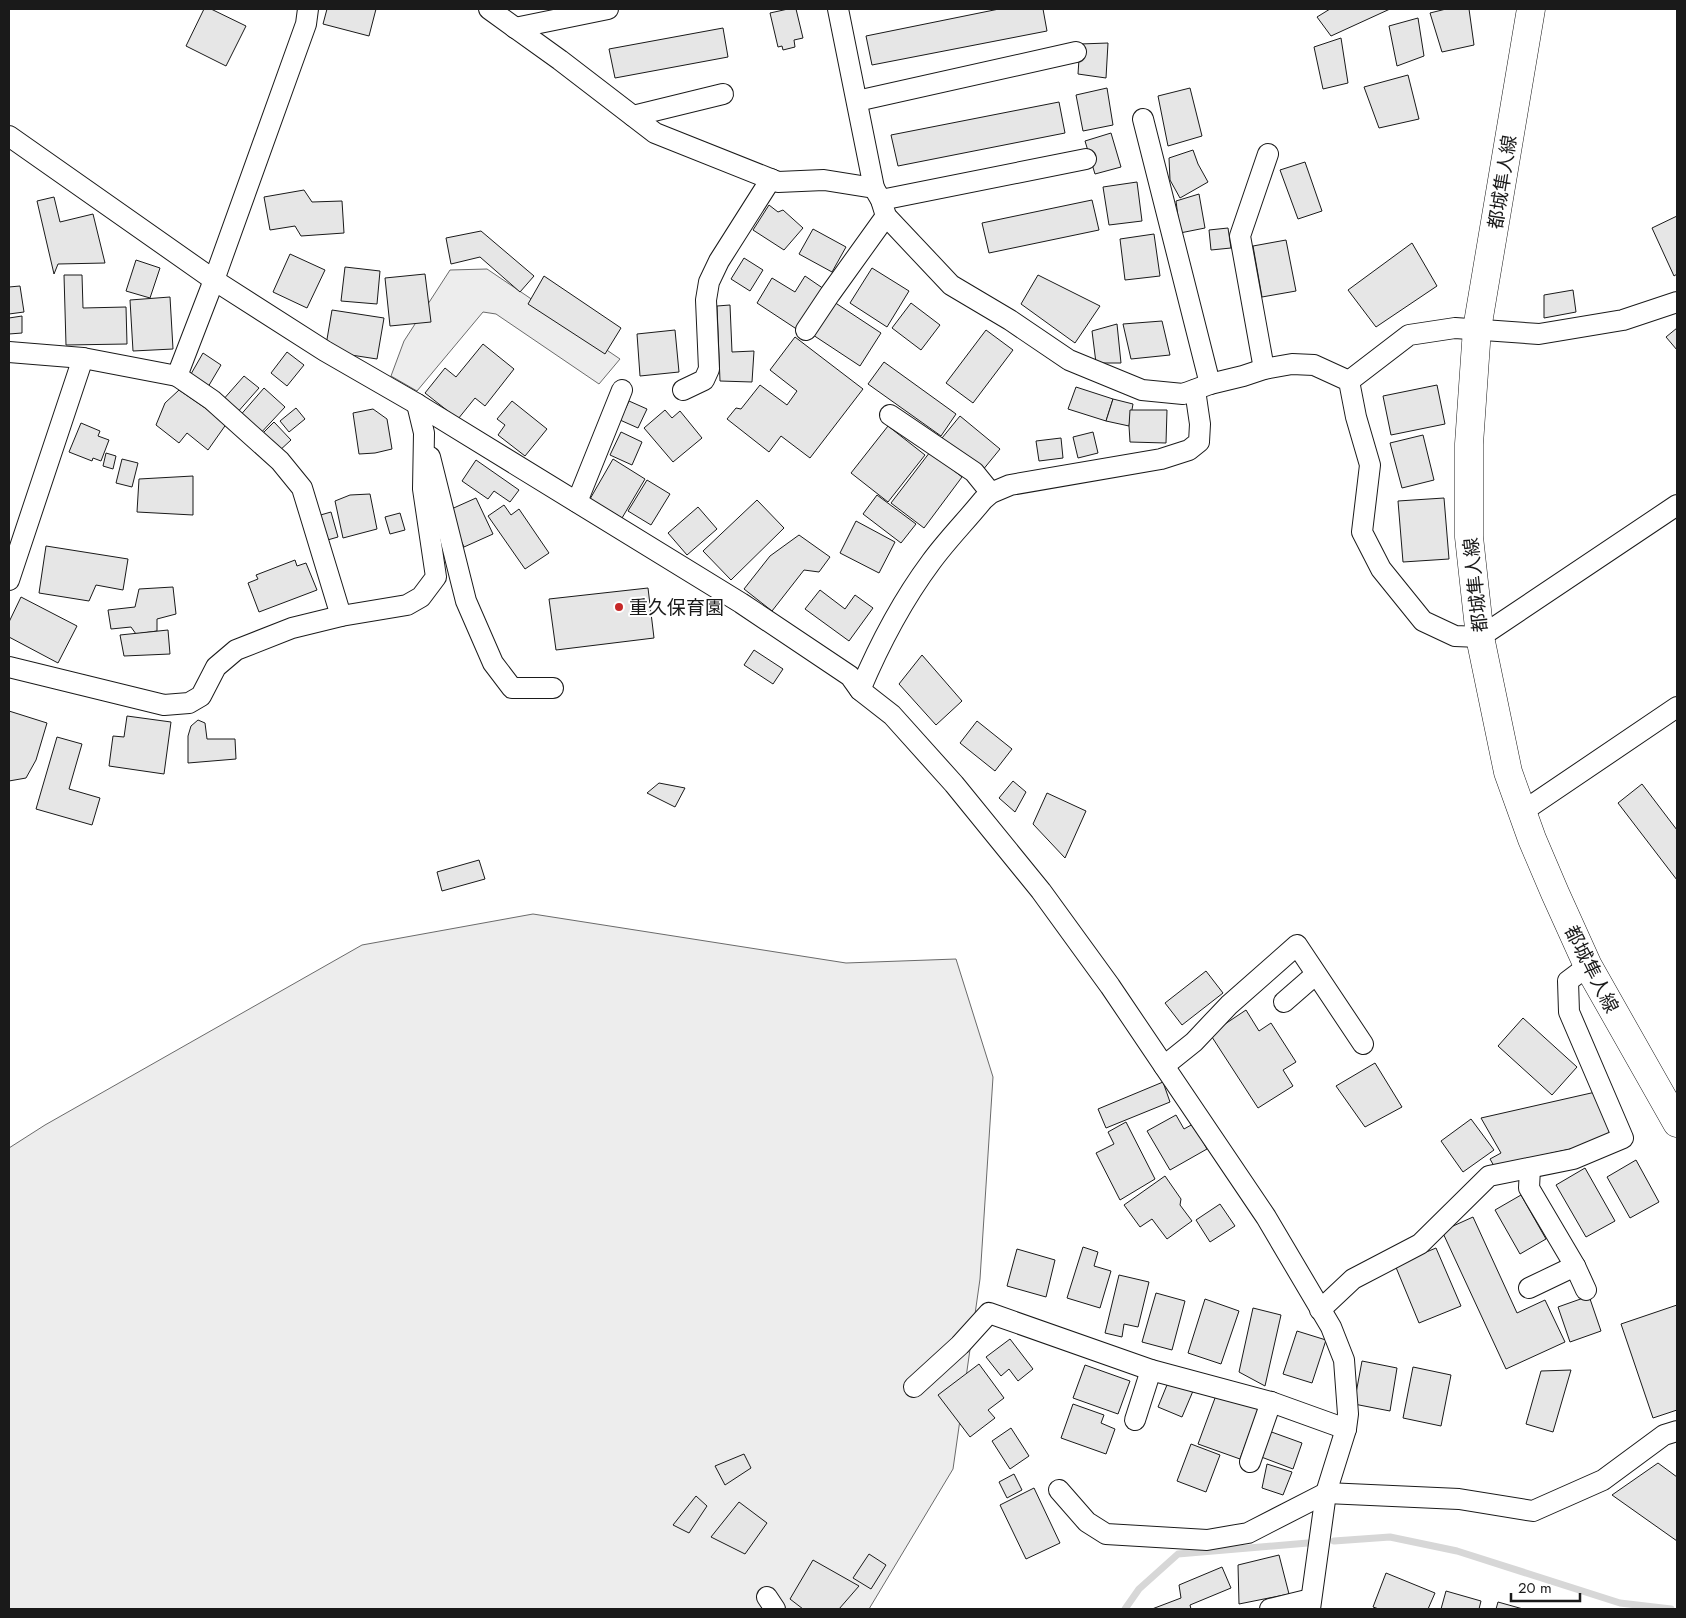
<svg xmlns="http://www.w3.org/2000/svg" width="1686" height="1618" viewBox="0 0 1686 1618" font-family="Jost,'Noto Sans JP',sans-serif">
  <rect width="100%" height="100%" fill="#fff"/>
  <g fill="#ededed" stroke="#6a6a6a">
    <path d="M487,269L620,359L599,384L496,314L483,312L417,391L391,376L404,341L450,270Z"/>
    <path d="M533,914L846,963L956,959L993,1077L980,1279L953,1469L869,1609H9V1148L45,1125L362,945Z"/>
  </g>
  <g fill="none" stroke-linecap="round" stroke-linejoin="round">
    <g stroke="#d7d7d7" stroke-width="7">
      <path d="M1334,1541L1390,1537L1457,1551L1620,1603L1671,1609"/>
      <path d="M1125,1609L1139,1589L1178,1554L1308,1543"/>
    </g>
  </g>
  <g fill="#e6e6e6" stroke="#1a1a1a">
    <path d="M204,9H211L246,26L226,66L186,46Z"/>
    <path d="M327,9H376L369,36L323,24Z"/>
    <path d="M788,9H796L803,38L794,40L795,47L783,50L782,46L778,47L770,13Z"/>
    <path d="M999,9H1043L1047,31L872,65L866,36Z"/>
    <path d="M1330,9H1390L1331,36L1317,17Z"/>
    <path d="M1446,9H1469L1474,45L1442,52L1430,13Z"/>
    <path d="M1418,18L1424,56L1397,66L1389,26Z"/>
    <path d="M723,28L728,57L615,78L609,49Z"/>
    <path d="M1341,38L1348,83L1323,89L1314,47Z"/>
    <path d="M1108,43L1106,78L1078,74L1080,44Z"/>
    <path d="M1408,75L1419,119L1379,128L1364,87Z"/>
    <path d="M1107,88L1113,125L1083,131L1076,95Z"/>
    <path d="M1190,88L1202,136L1168,146L1158,96Z"/>
    <path d="M1059,102L1065,133L898,166L891,135Z"/>
    <path d="M1111,133L1121,167L1095,174L1085,141Z"/>
    <path d="M1193,150L1198,164L1208,182L1180,198L1170,180L1169,158Z"/>
    <path d="M1305,162L1322,211L1298,219L1280,170Z"/>
    <path d="M1137,182L1142,221L1109,225L1103,187Z"/>
    <path d="M304,190L312,202L342,201L344,233L301,236L295,226L270,230L264,197Z"/>
    <path d="M1199,194L1205,228L1180,233L1176,201Z"/>
    <path d="M54,197L60,222L93,214L105,263L58,264L54,274L37,201Z"/>
    <path d="M1092,200L1099,230L989,253L982,223Z"/>
    <path d="M769,205L778,212L783,210L803,228L784,250L753,230Z"/>
    <path d="M1677,216V274L1674,276L1652,228Z"/>
    <path d="M1228,228L1231,248L1211,250L1209,230Z"/>
    <path d="M813,229L846,247L832,272L799,254Z"/>
    <path d="M481,231L534,276L520,292L480,257L451,264L446,238Z"/>
    <path d="M1154,234L1160,276L1125,280L1120,239Z"/>
    <path d="M1286,240L1296,291L1262,297L1253,246Z"/>
    <path d="M1412,243L1437,286L1376,327L1348,290Z"/>
    <path d="M290,254L325,270L307,308L273,292Z"/>
    <path d="M744,258L763,270L750,291L731,279Z"/>
    <path d="M136,260L160,268L150,298L126,291Z"/>
    <path d="M345,267L380,271L377,304L341,301Z"/>
    <path d="M872,268L909,291L887,327L850,303Z"/>
    <path d="M425,274L431,322L390,326L385,278Z"/>
    <path d="M64,275H82L83,308L126,307L127,344L66,345Z"/>
    <path d="M1038,275L1100,306L1075,343L1021,304Z"/>
    <path d="M544,276L621,328L605,354L528,304Z"/>
    <path d="M805,276L824,289L798,330L757,303L772,278L795,292Z"/>
    <path d="M20,286L24,312L9,314V287Z"/>
    <path d="M1573,290L1576,312L1544,318V295Z"/>
    <path d="M170,297L173,349L133,351L130,300Z"/>
    <path d="M831,300L881,333L860,366L810,333Z"/>
    <path d="M911,303L940,325L921,350L892,328Z"/>
    <path d="M730,305L732,352L754,351L752,382L720,381L717,306Z"/>
    <path d="M332,310L384,318L377,359L325,351Z"/>
    <path d="M22,316V333L9,334V318Z"/>
    <path d="M1162,321L1170,355L1131,359L1123,324Z"/>
    <path d="M1117,324L1121,363H1096L1092,331Z"/>
    <path d="M1677,328V350L1666,337Z"/>
    <path d="M675,330L679,372L640,376L637,334Z"/>
    <path d="M986,330L1013,350L973,403L946,383Z"/>
    <path d="M795,337L863,389L810,458L781,436L769,452L727,419L736,408L741,409L760,385L787,405L797,391L770,370Z"/>
    <path d="M483,344L514,369L485,406L475,398L458,419L425,393L445,368L456,377Z"/>
    <path d="M287,352L304,365L287,386L271,373Z"/>
    <path d="M203,353L221,365L208,387L191,374Z"/>
    <path d="M884,362L956,414L941,436L868,384Z"/>
    <path d="M244,376L259,388L236,414L222,401Z"/>
    <path d="M1437,385L1445,424L1391,435L1383,396Z"/>
    <path d="M1076,387L1113,399L1106,421L1068,409Z"/>
    <path d="M264,388L285,407L258,436L238,418Z"/>
    <path d="M179,390L227,423L208,450L187,433L179,443L156,425L165,403Z"/>
    <path d="M1113,399L1133,404L1129,426L1106,421Z"/>
    <path d="M512,401L547,429L525,456L498,435L505,425L497,419Z"/>
    <path d="M629,401L647,409L638,428L620,420Z"/>
    <path d="M296,408L305,419L289,432L280,421Z"/>
    <path d="M373,409L387,419L392,449L375,453L359,454L353,413Z"/>
    <path d="M665,410L672,418L680,411L702,438L673,462L644,428Z"/>
    <path d="M1130,410H1167L1166,443L1130,442L1129,426Z"/>
    <path d="M960,416L1000,449L982,471L942,438Z"/>
    <path d="M274,422L291,440L278,452L262,434Z"/>
    <path d="M81,423L100,431L98,436L109,440L101,461L93,458L92,461L69,452Z"/>
    <path d="M888,426L925,455L888,502L851,473Z"/>
    <path d="M621,432L642,442L632,465L610,455Z"/>
    <path d="M1093,432L1098,453L1078,458L1073,437Z"/>
    <path d="M1423,435L1434,480L1402,488L1390,443Z"/>
    <path d="M1061,438L1063,458L1039,461L1036,441Z"/>
    <path d="M930,452L962,477L924,528L891,503Z"/>
    <path d="M106,453L116,456L113,469L103,466Z"/>
    <path d="M122,459L138,463L132,487L116,483Z"/>
    <path d="M613,459L645,479L622,518L590,499Z"/>
    <path d="M476,460L519,490L510,502L494,491L488,499L462,481Z"/>
    <path d="M193,476V515L137,512L139,479Z"/>
    <path d="M647,480L670,494L651,525L628,511Z"/>
    <path d="M370,494L377,529L343,538L335,501L350,495Z"/>
    <path d="M877,495L916,524L901,543L863,514Z"/>
    <path d="M476,498L493,534L464,547L447,511Z"/>
    <path d="M1444,498L1449,559L1403,562L1398,501Z"/>
    <path d="M757,500L784,528L731,580L703,551Z"/>
    <path d="M504,505L511,515L519,509L549,553L525,569L488,516Z"/>
    <path d="M698,507L717,529L687,555L668,533Z"/>
    <path d="M331,512L338,537L324,541L317,516Z"/>
    <path d="M400,513L405,530L390,534L385,517Z"/>
    <path d="M856,521L895,542L879,573L840,553Z"/>
    <path d="M799,535L830,557L819,572L804,570L772,611L744,589L770,556Z"/>
    <path d="M46,546L128,559L123,590L96,585L89,601L39,593Z"/>
    <path d="M295,560L297,566L306,563L317,590L259,612L248,583L258,579L256,575Z"/>
    <path d="M173,587L176,614L157,619V631L136,634L131,627L111,629L108,610L135,607L139,589Z"/>
    <path d="M648,588L654,638L556,650L549,599Z"/>
    <path d="M820,590L845,609L855,595L873,608L849,641L805,609Z"/>
    <path d="M21,597L77,626L58,663L9,637V622Z"/>
    <path d="M168,630L170,654L124,656L120,635Z"/>
    <path d="M754,650L783,669L773,684L744,665Z"/>
    <path d="M922,655L962,701L936,725L899,684Z"/>
    <path d="M9,711L47,723L36,760L26,778L9,781Z"/>
    <path d="M127,716L171,722L164,774L109,766L113,736L124,737Z"/>
    <path d="M198,720L205,723L207,739H235L236,759L188,763V736L191,726Z"/>
    <path d="M977,721L1012,749L995,771L960,743Z"/>
    <path d="M57,737L82,744L69,789L100,798L92,825L36,809Z"/>
    <path d="M1013,781L1026,792L1015,812L999,798Z"/>
    <path d="M659,783L685,788L675,807L647,793Z"/>
    <path d="M1642,784L1677,830V880L1618,803Z"/>
    <path d="M1047,793L1086,811L1065,858L1033,824Z"/>
    <path d="M479,860L485,879L442,891L437,872Z"/>
    <path d="M1206,971L1223,993L1182,1025L1165,1003Z"/>
    <path d="M1246,1010L1259,1031L1271,1023L1296,1062L1283,1070L1293,1086L1258,1108L1210,1034Z"/>
    <path d="M1523,1018L1577,1067L1552,1095L1498,1046Z"/>
    <path d="M1375,1063L1402,1107L1365,1127L1336,1086Z"/>
    <path d="M1163,1082L1170,1102L1106,1128L1098,1109Z"/>
    <path d="M1600,1091L1611,1140L1494,1166L1490,1159L1501,1153L1481,1118Z"/>
    <path d="M1176,1115L1184,1129L1193,1124L1207,1149L1170,1170L1147,1131Z"/>
    <path d="M1471,1119L1494,1150L1463,1172L1441,1141Z"/>
    <path d="M1126,1122L1155,1179L1120,1200L1096,1153L1114,1144L1108,1132Z"/>
    <path d="M1636,1160L1659,1202L1630,1218L1607,1177Z"/>
    <path d="M1585,1168L1615,1221L1586,1237L1556,1185Z"/>
    <path d="M1165,1176L1181,1199L1180,1205L1192,1221L1167,1239L1152,1219L1140,1227L1124,1205Z"/>
    <path d="M1521,1195L1546,1239L1520,1254L1495,1210Z"/>
    <path d="M1220,1204L1235,1226L1210,1242L1196,1220Z"/>
    <path d="M1473,1217L1517,1313L1545,1300L1565,1342L1506,1369L1442,1231Z"/>
    <path d="M1083,1247L1098,1252L1094,1266L1111,1271L1100,1308L1067,1298Z"/>
    <path d="M1436,1248L1461,1306L1419,1323L1395,1265Z"/>
    <path d="M1017,1249L1055,1260L1046,1297L1007,1286Z"/>
    <path d="M1119,1275L1149,1282L1138,1327L1124,1324L1122,1337L1105,1333Z"/>
    <path d="M1156,1293L1185,1301L1172,1350L1142,1342Z"/>
    <path d="M1589,1296L1601,1331L1570,1342L1558,1307Z"/>
    <path d="M1205,1299L1239,1311L1221,1364L1188,1353Z"/>
    <path d="M1677,1305V1410L1653,1418L1621,1324Z"/>
    <path d="M1253,1308L1281,1315L1265,1386L1239,1372Z"/>
    <path d="M1297,1331L1326,1340L1312,1383L1283,1374Z"/>
    <path d="M1010,1339L1033,1369L1018,1381L1009,1369L1001,1376L986,1357Z"/>
    <path d="M1362,1361L1397,1368L1390,1411L1354,1404Z"/>
    <path d="M979,1364L1004,1398L988,1410L995,1418L970,1437L938,1395Z"/>
    <path d="M1085,1365L1130,1381L1118,1414L1073,1398Z"/>
    <path d="M1413,1367L1451,1375L1441,1426L1403,1418Z"/>
    <path d="M1571,1370L1553,1432L1526,1424L1541,1371Z"/>
    <path d="M1169,1380L1193,1391L1182,1417L1158,1407Z"/>
    <path d="M1218,1390L1260,1405L1240,1459L1198,1444Z"/>
    <path d="M1073,1404L1104,1415L1101,1423L1115,1429L1106,1454L1061,1438Z"/>
    <path d="M1011,1428L1029,1456L1010,1469L992,1441Z"/>
    <path d="M1266,1430L1302,1443L1293,1469L1256,1455Z"/>
    <path d="M1191,1444L1220,1455L1206,1492L1177,1481Z"/>
    <path d="M744,1454L751,1468L725,1485L715,1466Z"/>
    <path d="M1658,1463L1677,1477V1541L1612,1495Z"/>
    <path d="M1267,1464L1292,1472L1283,1495L1262,1488Z"/>
    <path d="M1014,1474L1022,1490L1007,1498L999,1482Z"/>
    <path d="M1034,1488L1060,1543L1026,1559L1000,1505Z"/>
    <path d="M696,1496L707,1506L689,1533L673,1525Z"/>
    <path d="M739,1502L767,1523L745,1554L711,1537Z"/>
    <path d="M869,1554L886,1565L871,1589L853,1578Z"/>
    <path d="M1279,1555L1289,1594L1239,1604L1238,1565Z"/>
    <path d="M813,1560L859,1586L839,1609H803L790,1599Z"/>
    <path d="M1222,1567L1231,1588L1190,1605L1191,1609H1152L1181,1598L1179,1585Z"/>
    <path d="M1386,1573L1435,1593L1428,1609H1379L1373,1607Z"/>
    <path d="M1446,1591L1481,1601L1479,1609H1441Z"/>
    <path d="M1498,1602L1523,1609H1496Z"/>
  </g>
  <g fill="none" stroke-linecap="round" stroke-linejoin="round">
    <defs>
      <g id="minor">
        <path d="M489,9L560,60L655,133L778,182L824,180L874,188L881,200L886,216L951,285L1010,320L1069,360L1142,390L1183,394L1210,384L1243,376L1264,369L1292,364L1314,365L1349,381L1356,417L1370,465L1362,532L1381,569L1423,621L1455,636L1480,637L1677,505"/>
        <path d="M838,9L874,188"/>
        <path d="M515,28L608,9"/>
        <path d="M857,101L1076,52"/>
        <path d="M633,116L723,94"/>
        <path d="M1143,119L1210,384"/>
        <path d="M9,136L214,280L325,351L417,404L741,603L850,676L860,690L892,715L954,784L1041,891L1110,986L1266,1217L1331,1327L1344,1360L1348,1414L1346,1429L1326,1493L1310,1609"/>
        <path d="M881,200L1086,159"/>
        <path d="M806,330L830,294L886,216"/>
        <path d="M9,352L83,358L177,376L214,280L306,24L308,9"/>
        <path d="M1264,369L1240,236L1268,154"/>
        <path d="M177,376L212,400L280,461L302,488L341,616"/>
        <path d="M1349,381L1409,335L1455,328L1539,334L1623,320L1677,302"/>
        <path d="M683,390L704,380L709,369L706,300L709,282L719,261L771,179"/>
        <path d="M890,415L974,472L991,493"/>
        <path d="M430,457L466,601L493,663L512,688H553"/>
        <path d="M577,502L622,390"/>
        <path d="M9,580L83,358"/>
        <path d="M9,667L164,705L189,703L201,696L216,667L236,650L292,628L341,616L407,605L421,597L436,577L423,489L424,433L417,404"/>
        <path d="M860,690C879,645 902,601 931,562C947,540 966,521 983,500L991,493L1010,485L1161,459L1189,450L1199,442L1200,424L1195,390"/>
        <path d="M1522,812L1677,707"/>
        <path d="M1284,1002L1315,975"/>
        <path d="M1164,1066L1194,1042L1229,1005L1297,945L1363,1044"/>
        <path d="M1530,1168L1529,1188L1575,1266L1586,1290"/>
        <path d="M1529,1288L1575,1266"/>
        <path d="M1320,1310L1353,1279L1420,1244L1489,1176L1573,1159L1623,1138L1569,1012L1568,981L1588,966"/>
        <path d="M914,1387L960,1345L989,1313L1151,1370L1271,1402L1346,1429"/>
        <path d="M1135,1420L1151,1370"/>
        <path d="M1250,1462L1271,1402"/>
        <path d="M1059,1490L1087,1522L1106,1534L1207,1540L1248,1533L1326,1493L1459,1499L1533,1511L1603,1480L1664,1435L1677,1431"/>
        <path d="M767,1597L775,1609"/>
        <path d="M1270,1609L1311,1599"/>
      </g>
      <path id="primary" d="M1531,9L1477,329L1469,444V537L1480,637L1508,772L1532,839L1555,893L1588,966L1677,1123"/>
    </defs>
    <use href="#minor" stroke="#1a1a1a" stroke-width="22"/>
    <use href="#primary" stroke="#1a1a1a" stroke-width="29"/>
    <use href="#minor" stroke="#fff" stroke-width="20"/>
    <use href="#primary" stroke="#fff" stroke-width="28"/>
  </g>
  <circle fill="#c62828" stroke="#fff" stroke-width="2" cx="619" cy="607" r="5"/>
  <g text-anchor="middle" stroke-width="4" stroke-linejoin="round" paint-order="stroke">
    <g font-size="19" fill="#1a1a1a" stroke="#fff">
      <text transform="translate(1502 182) rotate(-81)" y="7">都城隼人線</text>
      <text transform="translate(1475 585) rotate(-96)" y="7">都城隼人線</text>
      <text transform="translate(1592 969) rotate(63)" y="7">都城隼人線</text>
    </g>
    <g font-size="19" fill="#1a1a1a" stroke="#fff" text-anchor="start">
      <text x="629" y="614">重久保育園</text>
    </g>
  </g>
  <rect width="1686" height="1618" fill="none" stroke="#1a1a1a" stroke-width="20"/>
  <path d="M1511 1593v8h69v-8" fill="none" stroke="#1a1a1a" stroke-width="2.5"/>
  <text x="1518" y="1593" font-size="15" fill="#1a1a1a" stroke="#ffffff" stroke-width="4" paint-order="stroke">20 m</text>
</svg>
